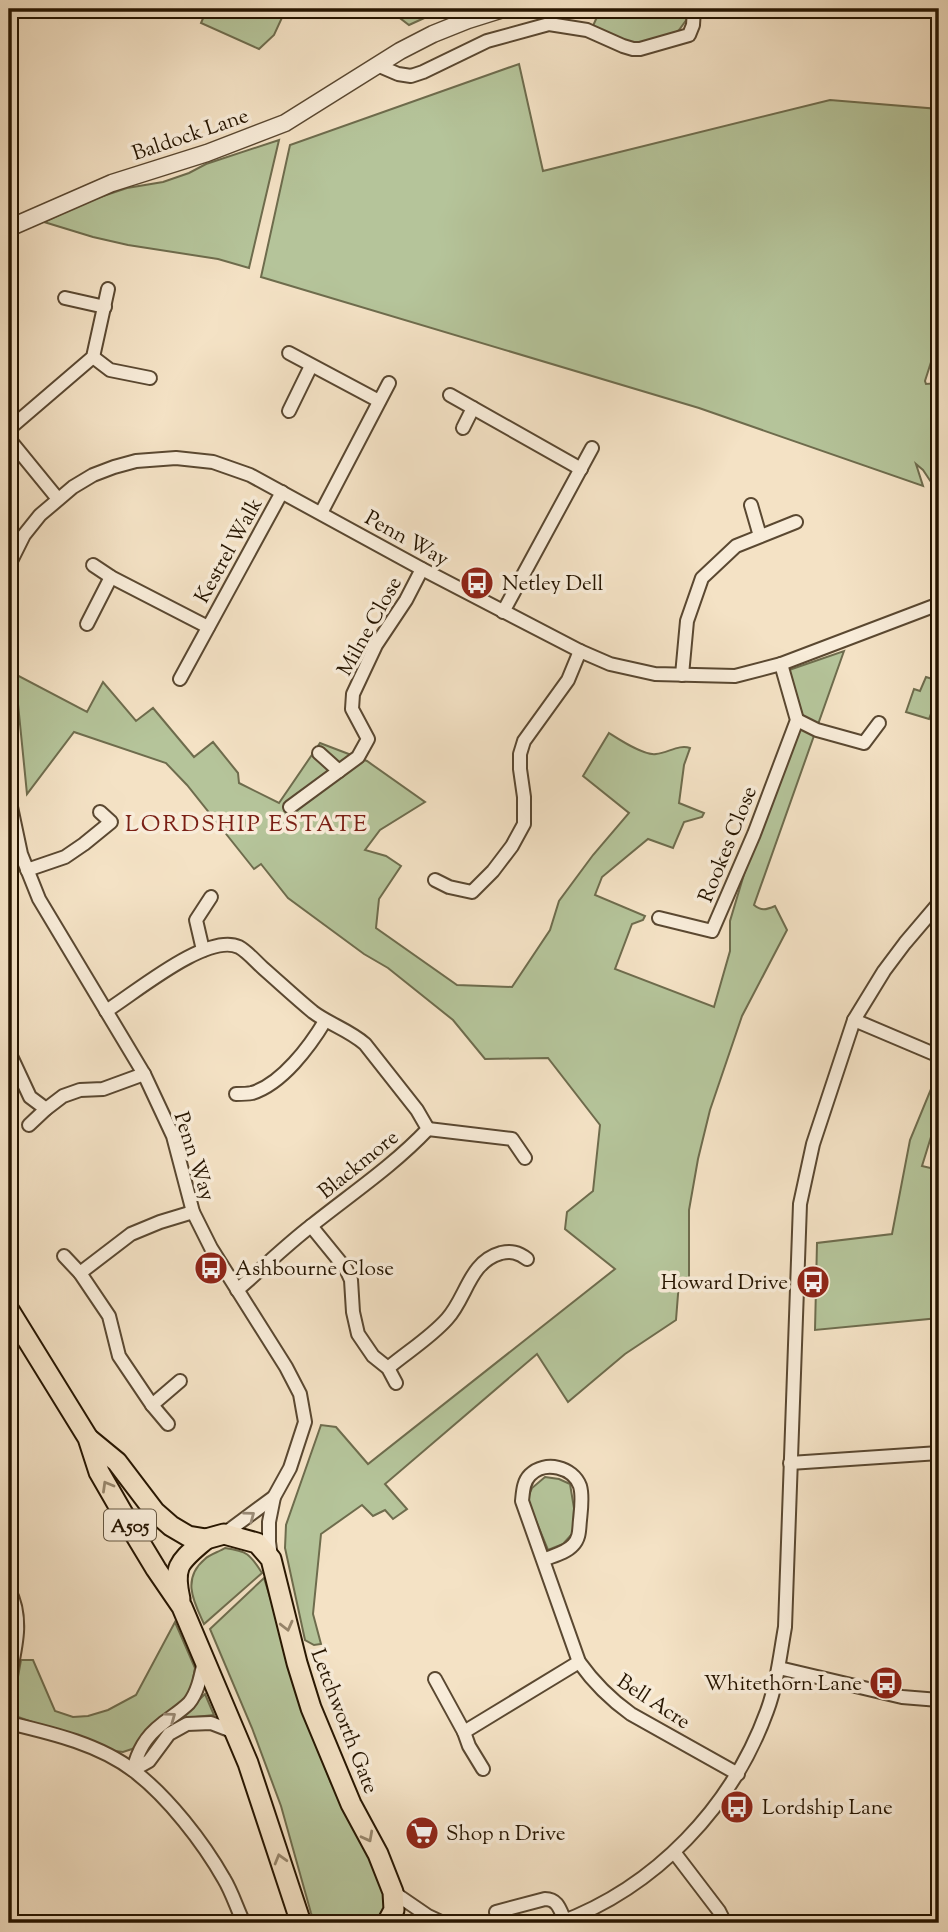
<svg xmlns="http://www.w3.org/2000/svg" width="948" height="1932" viewBox="0 0 948 1932" font-family="'Sorts Mill Goudy',serif">
  <rect width="100%" height="100%" fill="#f4e2c5"/>
  <filter id="stains"><feTurbulence type="fractalNoise" baseFrequency=".00286" numOctaves="4"/><feColorMatrix values="0 0 0 0 .2 0 0 0 0 .09 0 0 0 0 .02 0 0 0 .5 -.17"/></filter>
  <radialGradient id="worn" r=".72"><stop offset=".6" stop-color="#630" stop-opacity="0"/><stop offset="1" stop-color="#630" stop-opacity=".3"/></radialGradient>
  <g fill="#b5c49a" stroke="#6e6c4d" stroke-width="2">
    <path d="M207,9H286L274,35L259,49L201,23Z"/>
    <path d="M388,9H444L409,25Z"/>
    <path d="M647,9H687V19L679,30L672,35L633,45L592,28L597,17Z"/>
    <path d="M519,64L543,171L830,100L939,109V337L925,381L926,384L939,383V477L931,482L923,470L916,464L923,486L699,408L261,277L290,145Z"/>
    <path d="M279,140L249,268L218,259L128,245L93,237L44,222L88,201L127,188L163,182L189,173L206,164Z"/>
    <path d="M844,651L754,905C761,911 766,910 775,906L787,930L742,1016L710,1110L698,1159L689,1210V1281L679,1282L676,1320L625,1354L568,1402L537,1354L385,1484L407,1509L393,1519L385,1510L373,1516L362,1505L321,1534L313,1614L321,1644L314,1645L305,1640L285,1548L286,1525L321,1425L336,1427L368,1464L615,1269L565,1229L567,1212L593,1191L600,1125L548,1058L485,1059L453,1020L388,968L364,954L288,898L261,864L254,869L187,785L166,763L74,732L27,794L15,674L87,712L103,682L136,721L153,708L194,757L213,742L238,773L239,783L279,803L320,743L367,761L425,802L380,830L365,850L386,856L401,866L379,899L376,928L457,985L512,987L550,930L559,901L593,855L629,813L583,776L609,733C620,740 644,756 656,754C668,753 679,744 690,748L684,765L679,803L704,813L702,817L684,822L673,848L648,839L602,877L595,895L645,916L643,920L632,924L615,969L714,1007L730,951V921L754,841L802,714L789,670Z"/>
    <path d="M926,677L939,681V692L929,719L906,712L914,689L920,691Z"/>
    <path d="M938,1072L939,1073V1111L922,1166L939,1170V1318L815,1330L817,1243L892,1234L910,1140Z"/>
    <path d="M545,1477L559,1479L570,1484L574,1508L573,1533L563,1544L548,1550L527,1499L532,1488Z"/>
    <path d="M225,1548C247,1551 250,1554 262,1573L204,1624C194,1602 181,1579 205,1559C210,1554 219,1552 225,1548Z"/>
    <path d="M264,1578L314,1739L331,1783L356,1823L388,1905L382,1923H315L311,1913L281,1806L252,1728L210,1629Z"/>
    <path d="M175,1622L195,1668L192,1685L185,1702L135,1748L123,1752L115,1751L18,1717L12,1710L21,1660H33L55,1711L73,1717L88,1716L108,1710L136,1695Z"/>
    <path d="M205,1694L214,1715L186,1718L175,1723Z"/>
  </g>
  <g fill="none" stroke-linecap="round" stroke-linejoin="round">
    <defs>
      <g id="minor">
        <path d="M377,65L398,74L411,76L423,72L487,41L549,24L587,30L623,46L633,49H640L689,35L693,25L694,9"/>
        <path d="M65,298L105,307"/>
        <path d="M289,353L379,401"/>
        <path d="M93,357L110,370L150,378"/>
        <path d="M450,395L581,469"/>
        <path d="M289,411L311,366"/>
        <path d="M463,428L473,408"/>
        <path d="M9,429L93,357L108,289"/>
        <path d="M9,439L58,499"/>
        <path d="M751,505L760,536"/>
        <path d="M321,513L389,383"/>
        <path d="M9,565L24,535L40,515L73,487L93,475L114,467L136,461L176,458L213,462L250,475L422,569L580,651L610,664L655,674L735,676L781,664L939,604"/>
        <path d="M93,565L111,577L208,627"/>
        <path d="M503,612L592,448"/>
        <path d="M87,624L111,577"/>
        <path d="M682,675L687,621L702,578L736,546L796,522"/>
        <path d="M180,679L282,492"/>
        <path d="M797,720L817,730L864,743L879,723"/>
        <path d="M319,753L339,771"/>
        <path d="M9,786L11,807L21,854L39,899L144,1074L173,1136L193,1212L211,1248L286,1367L300,1394L305,1422L290,1468L274,1497L269,1522V1542L271,1557"/>
        <path d="M290,807L358,757L368,739L352,709L353,694L376,645L406,600L422,569"/>
        <path d="M27,870L65,857L84,844L111,822L100,812"/>
        <path d="M435,880L449,887L472,892L493,871L512,846L524,824V797L520,769V754L524,741L568,680L580,651"/>
        <path d="M659,918L712,931L754,834L797,720L781,664"/>
        <path d="M203,950L196,920L211,897"/>
        <path d="M106,1011C134,994 207,932 239,947C248,952 256,962 264,969C280,983 296,998 313,1012C329,1024 349,1030 365,1044L417,1110L428,1129C393,1166 351,1194 311,1226C285,1246 262,1269 237,1290"/>
        <path d="M854,1020L939,1056"/>
        <path d="M9,1052L30,1097L46,1109"/>
        <path d="M236,1094C241,1094 247,1094 252,1093C282,1084 310,1046 325,1021"/>
        <path d="M29,1125L46,1109L63,1096L80,1090L103,1089L144,1074"/>
        <path d="M428,1129L512,1139L525,1158"/>
        <path d="M311,1226L346,1269L351,1280L353,1312L358,1334L373,1356L388,1368L396,1383"/>
        <path d="M64,1256L80,1273L109,1316L119,1356L152,1405L168,1424"/>
        <path d="M80,1273L131,1234L160,1222L193,1212"/>
        <path d="M388,1368C407,1352 430,1338 447,1319C467,1297 469,1262 501,1253C511,1251 518,1252 527,1259"/>
        <path d="M152,1405L180,1381"/>
        <path d="M790,1463L939,1453"/>
        <path d="M224,1534L274,1497"/>
        <path d="M543,1560C552,1556 566,1553 573,1545C580,1538 579,1529 580,1520C581,1510 583,1496 580,1486C573,1467 545,1460 530,1475C523,1482 523,1492 522,1501L579,1662C594,1683 610,1699 631,1714L738,1774"/>
        <path d="M9,1590C24,1619 15,1649 9,1679"/>
        <path d="M779,1668L902,1697L939,1700"/>
        <path d="M435,1679L464,1732"/>
        <path d="M9,1723C51,1733 99,1744 134,1771C168,1797 203,1842 224,1879C232,1892 237,1909 244,1923"/>
        <path d="M483,1769L469,1746L464,1732L579,1662"/>
        <path d="M133,1770C138,1751 145,1737 162,1724C171,1717 181,1711 189,1703C198,1692 201,1675 204,1661"/>
        <path d="M133,1770L149,1761L169,1734L187,1724L211,1723L237,1733"/>
        <path d="M674,1852L719,1911L725,1923"/>
        <path d="M393,1892L428,1916L443,1923"/>
        <path d="M496,1912L545,1899C558,1899 560,1910 565,1921"/>
        <path d="M559,1923C656,1887 732,1807 767,1711C777,1684 780,1655 785,1627L800,1204L813,1144L854,1020L884,971L905,943L939,903"/>
      </g>
      <path id="tertiary" d="M9,228L112,183L207,153L285,123L400,51L433,34L468,20L503,9"/>
      <g id="primary">
        <path d="M9,1310L88,1438L99,1472L133,1531L156,1569L182,1607L248,1763L301,1923"/>
        <path d="M89,1439L117,1462L155,1512L171,1526L188,1536L206,1539L224,1534L257,1543L271,1559L297,1663L311,1708L351,1804L378,1854L393,1892L394,1910L387,1923"/>
        <path d="M180,1599C172,1564 181,1561 206,1539"/>
      </g>
    </defs>
    <use href="#minor" stroke="#5a4831" stroke-width="16"/>
    <use href="#tertiary" stroke="#5a4831" stroke-width="19"/>
    <use href="#primary" stroke="#261500" stroke-width="23"/>
    <use href="#minor" stroke="#f8ecd9" stroke-width="12"/>
    <use href="#tertiary" stroke="#f8ecd9" stroke-width="16"/>
    <use href="#primary" stroke="#f4e2c5" stroke-width="19"/>
  </g>
  <defs><path id="oneway-chevron" d="M-2-3.5L2.5 0L-2 3.5" fill="none" stroke-width="1.6" stroke-linecap="round" stroke-linejoin="round" transform="scale(1.75)"/></defs>
  <g stroke="#97866c">
    <use href="#oneway-chevron" transform="translate(107 1486) rotate(-120)"/>
    <use href="#oneway-chevron" transform="translate(287 1626) rotate(76)"/>
    <use href="#oneway-chevron" transform="translate(368 1837) rotate(62)"/>
    <use href="#oneway-chevron" transform="translate(280 1859) rotate(-106)"/>
  </g>
  <g stroke="#9a8b77">
    <use href="#oneway-chevron" transform="translate(250 1516) rotate(-37)"/>
    <use href="#oneway-chevron" transform="translate(171 1717) rotate(-36)"/>
  </g>
  <defs>
    <symbol id="bus-disc" viewBox="-11 -11 22 22"><circle r="9.5" fill="#8f2418" stroke="#f8ecd9"/><path d="M-5-6H5V4H4V6H2V4H-2V6H-4V4H-5ZM-3.5-4V0h7V-4ZM-3.5 1.2v1.5H-2V1.2ZM2 1.2v1.5H3.5V1.2Z" fill="#fff"/></symbol>
    <symbol id="supermarket-disc" viewBox="-11 -11 22 22"><circle r="9.5" fill="#8f2418" stroke="#f8ecd9"/><path d="M-6-5.5h2.5l.6 2H6L4.5 2H-2.5L-4.4-4H-6ZM-1.5 3.2a1.3 1.3 0 1 0 .1 0ZM3 3.2a1.3 1.3 0 1 0 .1 0Z" fill="#fff"/></symbol>
  </defs>
  <g fill-rule="evenodd">
    <use href="#bus-disc" x="458" y="564" width="38" height="38"/>
    <use href="#bus-disc" x="192" y="1249" width="38" height="38"/>
    <use href="#bus-disc" x="794" y="1263" width="38" height="38"/>
    <use href="#bus-disc" x="867" y="1664" width="38" height="38"/>
    <use href="#bus-disc" x="718" y="1788" width="38" height="38"/>
    <use href="#supermarket-disc" x="403" y="1814" width="38" height="38"/>
  </g>
  <g text-anchor="middle" stroke-width="7" stroke-linejoin="round" paint-order="stroke">
    <rect fill="#f8ecd9" stroke="#655641" stroke-width="2" x="104" y="1509.5" width="52" height="31" rx="5"/>
    <g font-size="19" font-weight="bold" fill="#261500">
      <text x="130" y="1532">A505</text>
    </g>
    <g font-size="21" fill="#261500" stroke="#f8ecd9">
      <text transform="translate(190 134) rotate(-19)" y="7">Baldock Lane</text>
      <text transform="translate(407 538) rotate(29)" y="7">Penn Way</text>
      <text transform="translate(228 550) rotate(-61)" y="7">Kestrel Walk</text>
      <text transform="translate(369 626) rotate(-61)" y="7">Milne Close</text>
      <text transform="translate(727 844) rotate(-68)" y="7">Rookes Close</text>
      <text transform="translate(195 1156) rotate(72)" y="7">Penn Way</text>
      <text transform="translate(358 1164) rotate(-39)" y="7">Blackmore</text>
      <text transform="translate(654 1701) rotate(33)" y="7">Bell Acre</text>
      <text transform="translate(345 1721) rotate(69)" y="7">Letchworth Gate</text>
    </g>
    <g font-size="21" fill="#261500" stroke="#f8ecd9" text-anchor="start">
      <text x="502" y="590">Netley Dell</text>
      <text x="235" y="1275">Ashbourne Close</text>
      <text x="788" y="1289" text-anchor="end">Howard Drive</text>
      <text x="862" y="1690" text-anchor="end">Whitethorn Lane</text>
      <text x="762" y="1814">Lordship Lane</text>
      <text x="446" y="1840">Shop n Drive</text>
    </g>
    <g font-size="23" letter-spacing="2" fill="#7a1f14" stroke="#f8ecd9">
      <text x="247" y="831">LORDSHIP ESTATE</text>
    </g>
  </g>
  <rect width="948" height="1932" fill="none" stroke="#f4e2c5" stroke-width="35"/>
  <rect x="10" y="10" width="927" height="1911" fill="none" stroke="#261500" stroke-width="3.5"/>
  <rect x="18" y="18" width="913" height="1897" fill="none" stroke="#261500" stroke-width="2"/>
  <rect width="100%" height="100%" filter="url(#stains)"/>
  <rect width="100%" height="100%" fill="url(#worn)"/>
</svg>
